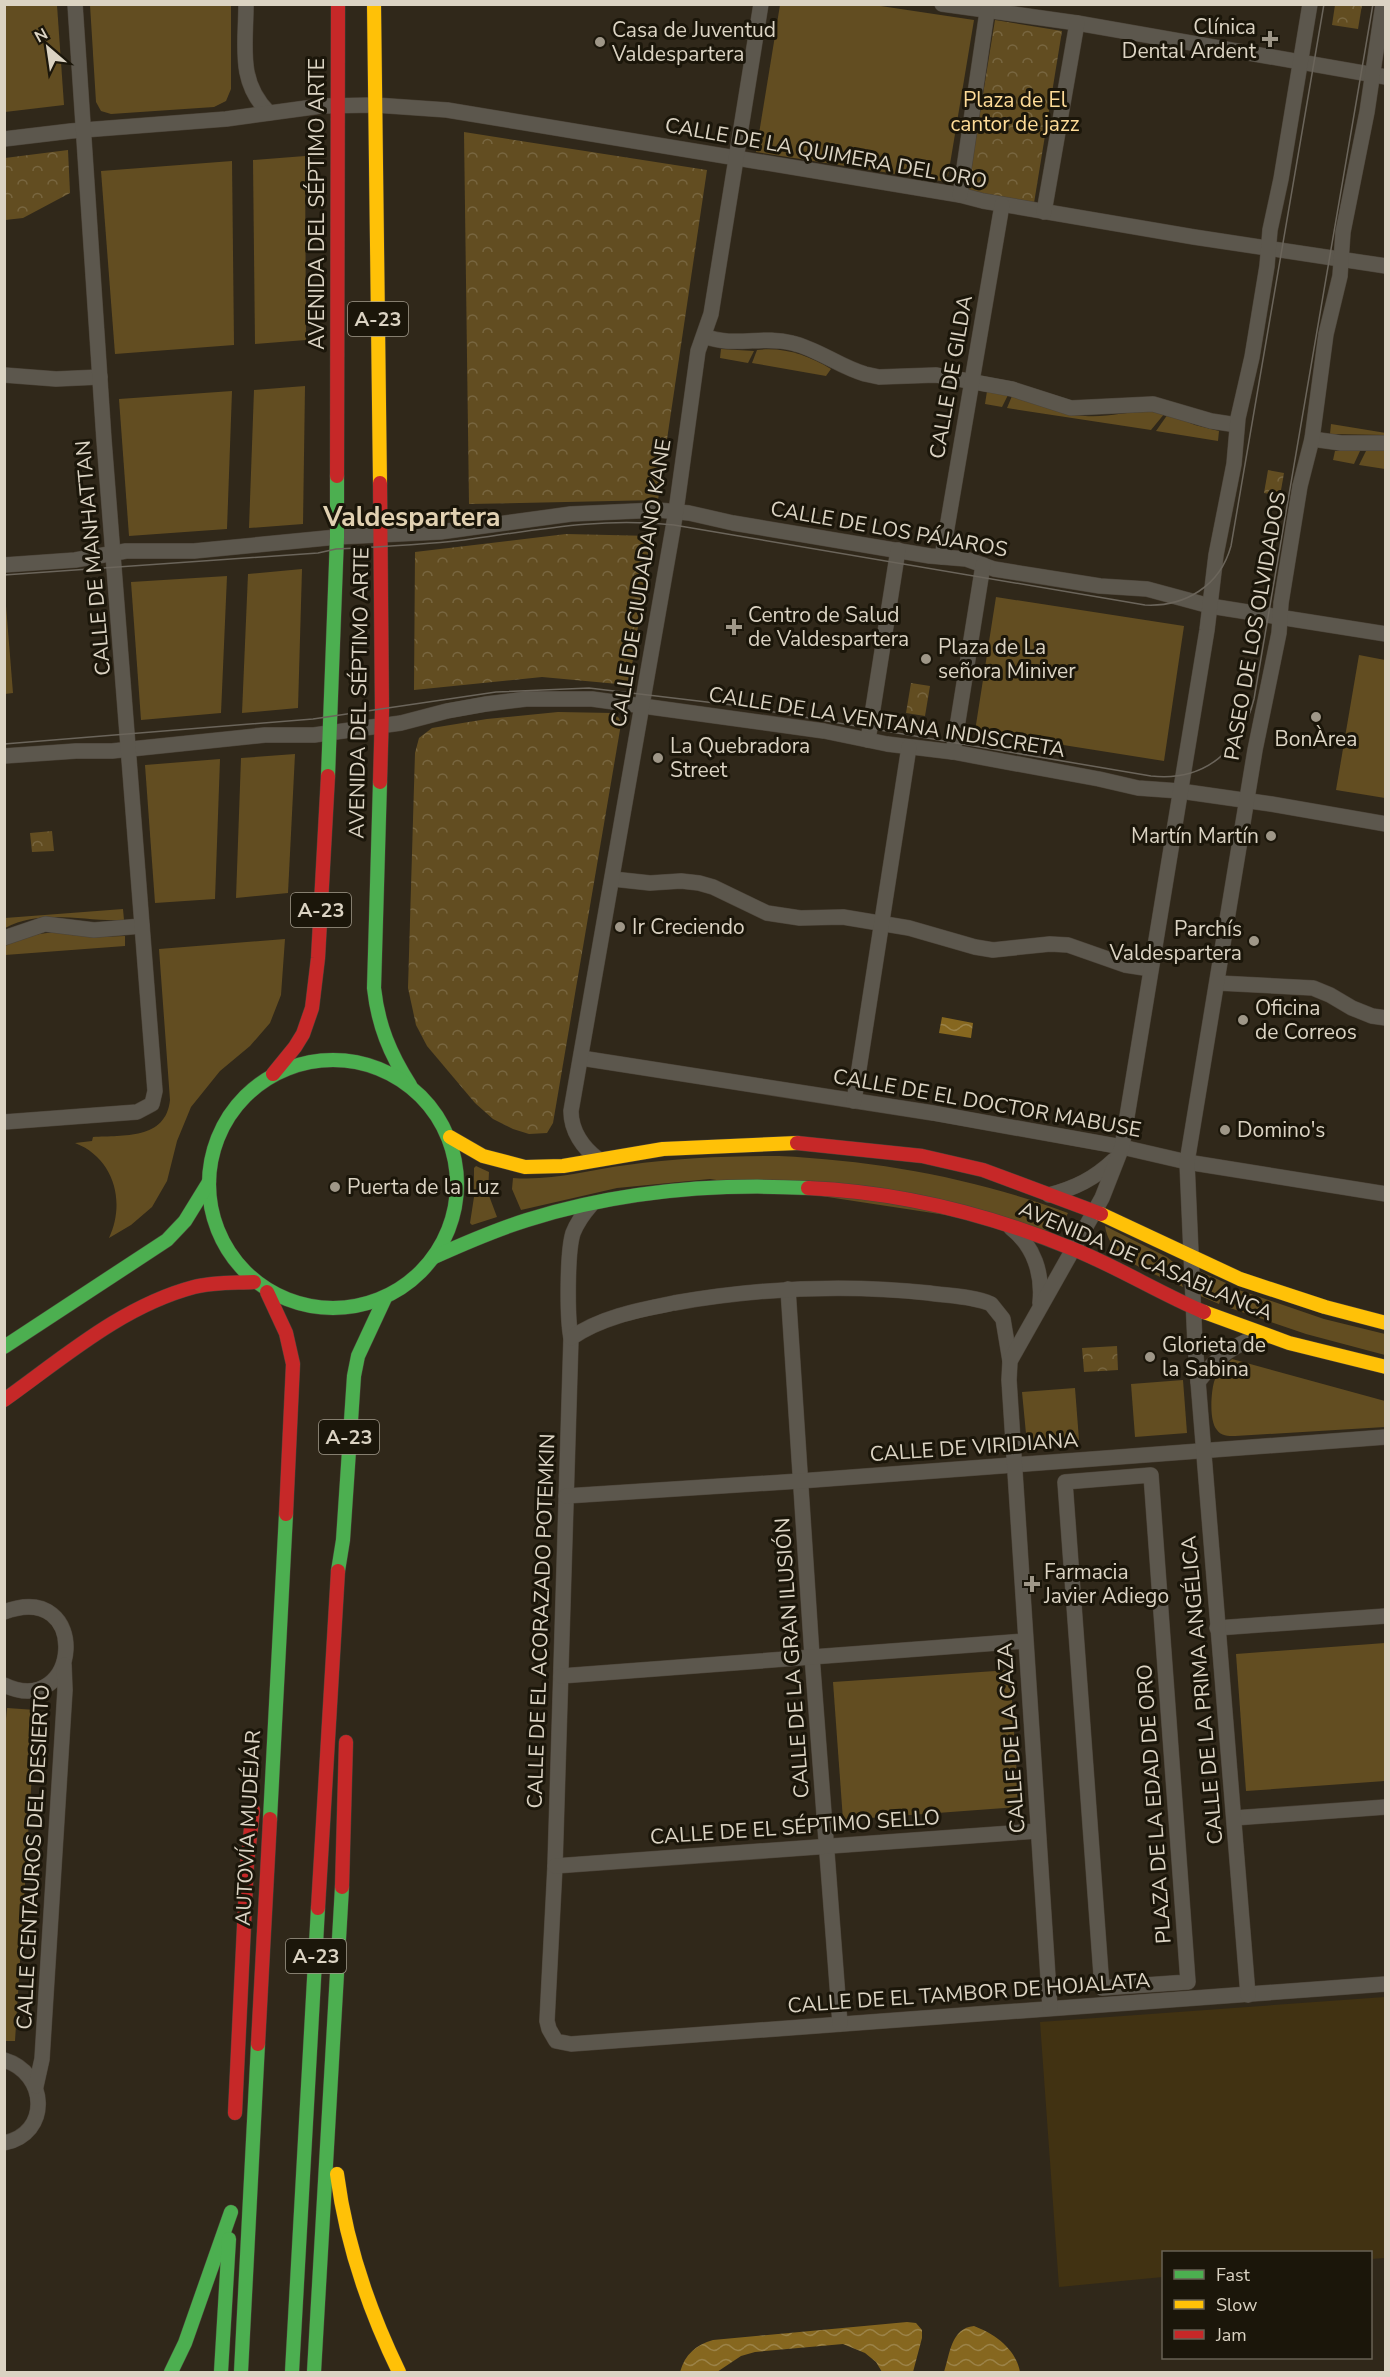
<svg xmlns="http://www.w3.org/2000/svg" width="1390" height="2377" viewBox="0 0 1390 2377" font-family="'Nunito Sans',sans-serif">
  <defs>
    <pattern id="park-crowns" width="20" height="18" patternUnits="userSpaceOnUse" patternTransform="scale(1.5)"><rect width="20" height="18" fill="#624d21"/><path d="M2 6a3 3 0 1 1 6 0M12 15a3 3 0 1 1 6 0" fill="none" stroke="#786640"/></pattern>
    <pattern id="water-waves" width="16" height="10" patternUnits="userSpaceOnUse" patternTransform="scale(1.5)"><rect width="16" height="10" fill="#86671f"/><path d="M0 5q4-4 8 0t8 0" fill="none" stroke="#9c8348"/></pattern>
  </defs>
  <rect width="100%" height="100%" fill="#30281a"/>
  <path fill="#413212" d="M1385,1997V2258L1371,2259L1370,2252H1164L1163,2277L1059,2287L1040,2022Z"/>
  <g fill="#624d21">
    <path d="M4,5H57L64,105L5,112Z"/>
    <path d="M90,5H231V89L226,101L214,107L111,114L101,111L96,102Z"/>
    <path d="M780,5H874L974,20L947,182L756,152Z"/>
    <path d="M305,156L306,340L255,344L253,160Z"/>
    <path d="M232,161L234,345L115,354L101,171Z"/>
    <path d="M721,349L754,351L748,363L720,358Z"/>
    <path d="M757,350C785,347 807,355 831,369L826,376L752,363Z"/>
    <path d="M305,386L303,524L249,528L254,390Z"/>
    <path d="M232,391L227,529L129,536L119,399Z"/>
    <path d="M987,391L1008,395L1002,407L985,404Z"/>
    <path d="M1012,396C1037,403 1059,415 1085,416C1113,418 1136,408 1165,413L1151,430L1007,408Z"/>
    <path d="M1168,414L1195,425L1219,431L1218,441L1156,431Z"/>
    <path d="M1331,424L1386,433L1385,435L1330,434Z"/>
    <path d="M1385,450V469L1359,465L1366,451Z"/>
    <path d="M1335,451H1360L1354,464L1333,460Z"/>
    <path d="M302,569L298,708L242,713L248,574Z"/>
    <path d="M227,576L221,713L141,720L131,582Z"/>
    <path d="M996,597L1184,626L1164,761L975,731Z"/>
    <path d="M6,606L13,693L5,694L4,607Z"/>
    <path d="M1359,655L1385,660V798L1336,790Z"/>
    <path d="M295,754L288,893L236,898L241,758Z"/>
    <path d="M220,759L215,899L155,903L145,765Z"/>
    <path d="M123,909L124,920C82,922 44,908 5,928V918Z"/>
    <path d="M62,932L96,937L125,936V946L5,955V946C23,937 41,932 62,932Z"/>
    <path d="M285,939L281,995L270,1023L250,1046L220,1071L191,1107L177,1141L167,1181L152,1207L131,1225L109,1238C126,1202 114,1158 75,1143L92,1141L93,1137C123,1135 166,1140 170,1100L159,949Z"/>
    <path d="M779,1156C879,1161 974,1178 1068,1213L1058,1232L710,1179L617,1188L521,1210L512,1189L513,1178C552,1181 588,1170 627,1165C677,1158 728,1156 779,1156Z"/>
    <path d="M476,1166L489,1172L488,1193L497,1217L472,1225L470,1223L474,1197V1168Z"/>
    <path d="M1105,1226L1167,1257L1173,1262L1183,1287C1155,1273 1110,1262 1105,1226Z"/>
    <path d="M1199,1271L1226,1283L1219,1304L1198,1295Z"/>
    <path d="M1236,1289L1324,1319L1385,1334V1355L1306,1334L1230,1308Z"/>
    <path d="M1232,1359L1385,1401V1427L1235,1436C1228,1436 1221,1436 1217,1430C1209,1421 1211,1393 1214,1382C1217,1372 1225,1366 1232,1359Z"/>
    <path d="M1183,1380L1187,1433L1135,1437L1131,1384Z"/>
    <path d="M1075,1388L1079,1440L1027,1444L1022,1392Z"/>
    <path d="M1385,1643V1781L1246,1791L1236,1654Z"/>
    <path d="M1010,1670L1019,1807L843,1820L833,1682Z"/>
    <path d="M7,1708L36,1710L15,2041H4V1740Z"/>
  </g>
  <g fill="url(#park-crowns)">
    <path d="M1335,5H1362L1358,29L1332,25Z"/>
    <path d="M995,20L1062,31L1034,203L967,193Z"/>
    <path d="M464,132L707,170L658,500L469,504Z"/>
    <path d="M68,150L70,193L23,218L5,220V158Z"/>
    <path d="M1268,470L1284,473L1280,496L1264,493Z"/>
    <path d="M566,534L652,536L629,685L542,677L414,690L415,552Z"/>
    <path d="M911,683L930,686L925,716L906,713Z"/>
    <path d="M558,712L612,713L619,718L621,724L553,1123L547,1133L529,1134L513,1129L493,1119L475,1103L427,1046L416,1025L408,988L415,753L419,738L432,728L487,719Z"/>
    <path d="M52,831L54,851L32,852L30,833Z"/>
    <path d="M1117,1346L1118,1370L1084,1372L1082,1348Z"/>
  </g>
  <g fill="url(#water-waves)">
    <path d="M942,1017L973,1023L971,1038L939,1033Z"/>
    <path d="M907,2322L916,2323L922,2330V2338L913,2372H882L876,2362L865,2353L843,2344L755,2352L741,2356L717,2372H680C685,2354 696,2345 713,2340Z"/>
    <path d="M974,2326C995,2334 1016,2349 1020,2372H944C950,2354 951,2328 974,2326Z"/>
  </g>
  <g fill="none" stroke-linecap="round" stroke-linejoin="round">
    <defs>
      <g id="street">
        <path d="M246,4C246,46 237,81 269,113"/>
        <path d="M942,4L1077,23L1386,77"/>
        <path d="M4,139L71,131L226,119L321,106L375,105L447,110L960,195L983,201L1194,237L1386,266"/>
        <path d="M960,195L987,12"/>
        <path d="M1044,212L1077,23"/>
        <path d="M704,336C735,348 762,335 792,343C818,349 840,367 865,374L879,377L936,375L1012,389L1071,408L1153,404L1211,421L1237,425"/>
        <path d="M4,375L56,379L100,377"/>
        <path d="M1312,439L1341,443H1386"/>
        <path d="M942,557L1002,205"/>
        <path d="M4,565L75,560L126,551H194L337,537L440,532L571,514L658,510L689,513L733,523L930,556L966,559L994,569L1100,586L1147,589L1210,606L1386,634"/>
        <path d="M868,740L898,550"/>
        <path d="M953,752L983,565"/>
        <path d="M4,756L76,751H112L265,735H314L401,723L447,711L486,704L526,699H592L824,731L887,744L953,752L1099,779L1138,788L1180,791L1271,804L1386,824"/>
        <path d="M613,879L650,883L681,881L699,883L713,887L767,913L800,918L843,917L909,928L975,947L993,950L1050,944L1068,945L1125,965L1151,969"/>
        <path d="M4,938L45,924L94,930L142,926"/>
        <path d="M1218,983L1313,988L1330,995L1352,1008L1372,1016L1386,1018"/>
        <path d="M581,1058L933,1113L1122,1147L1187,1162L1386,1194"/>
        <path d="M854,1101L909,747"/>
        <path d="M4,1122L137,1112L152,1104L155,1091L104,440L75,4"/>
        <path d="M598,1159C583,1148 571,1131 571,1111L676,511L698,351L711,314L761,4"/>
        <path d="M1049,1195C1075,1188 1094,1179 1114,1160"/>
        <path d="M591,1205C584,1213 577,1223 573,1233C567,1252 567,1318 571,1338L555,1866L547,2021L549,2029L556,2041L571,2044L1386,1984"/>
        <path d="M1011,1228C1034,1246 1043,1274 1040,1303"/>
        <path d="M788,1289L812,1656L840,2024"/>
        <path d="M571,1338C601,1317 639,1310 674,1303C759,1288 843,1284 929,1293C949,1296 972,1296 991,1304L1003,1319L1010,1361"/>
        <path d="M1198,1382C1216,1358 1235,1341 1267,1336"/>
        <path d="M1151,1475L1188,1982L1102,1988L1065,1482Z"/>
        <path d="M566,1496L800,1481L1386,1437"/>
        <path d="M4,1612C92,1579 81,1721 4,1685"/>
        <path d="M1217,1628L1386,1616"/>
        <path d="M561,1676L1025,1641"/>
        <path d="M1234,1818L1386,1807"/>
        <path d="M555,1866L1038,1831"/>
        <path d="M1248,1995L1195,1344L1187,1162L1255,750L1279,633L1281,603L1300,486L1312,439L1326,334L1340,276L1343,232L1367,112L1383,4"/>
        <path d="M1050,2008L1009,1380L1010,1361L1102,1198L1122,1147L1207,630L1216,555L1234,464L1238,418L1252,357L1267,266L1270,230L1281,179L1310,4"/>
        <path d="M4,2060C48,2073 51,2134 4,2143"/>
        <path d="M36,2086L42,2059L65,1690L64,1665"/>
      </g>
      <g id="fast">
        <path d="M328,776L337,537V476"/>
        <path d="M380,782L374,988C378,1025 390,1054 410,1085"/>
        <circle cx="333" cy="1184" r="124"/>
        <path d="M434,1257C465,1243 495,1230 527,1220C617,1192 715,1183 808,1188"/>
        <path d="M4,1347L167,1240L185,1221L209,1182"/>
        <path d="M338,1571L343,1540L354,1376L358,1356L385,1298"/>
        <path d="M270,1819L286,1514"/>
        <path d="M171,2372L185,2343L231,2212"/>
        <path d="M221,2372L229,2239"/>
        <path d="M241,2372L258,2044"/>
        <path d="M292,2372L318,1908"/>
        <path d="M314,2372L342,1887"/>
      </g>
      <g id="slow">
        <path d="M374,4L380,483"/>
        <path d="M450,1137L483,1156L525,1167L563,1166L663,1149L797,1143"/>
        <path d="M1101,1214L1240,1279L1325,1307L1386,1323"/>
        <path d="M1204,1312L1289,1343L1386,1367"/>
        <path d="M337,2174C346,2244 368,2308 399,2372"/>
      </g>
      <g id="jam">
        <path d="M337,476L338,4"/>
        <path d="M380,782L382,711L380,483"/>
        <path d="M273,1074L295,1047L303,1034L312,1008L318,958L328,776"/>
        <path d="M797,1143L922,1156L983,1170L1101,1214"/>
        <path d="M808,1188C899,1192 988,1214 1073,1249C1118,1267 1159,1293 1204,1312"/>
        <path d="M267,1292L286,1333L293,1364L286,1514"/>
        <path d="M4,1400C63,1358 122,1306 194,1287C213,1282 234,1283 254,1282"/>
        <path d="M342,1887L346,1742"/>
        <path d="M318,1908L338,1571"/>
        <path d="M258,2044L270,1819"/>
        <path d="M235,2113L247,1864L253,1810"/>
      </g>
    </defs>
    <use href="#street" stroke="#4b4338" stroke-width="16"/>
    <use href="#fast" stroke="#4b4338" stroke-width="15"/>
    <use href="#slow" stroke="#4b4338" stroke-width="15"/>
    <use href="#jam" stroke="#4b4338" stroke-width="15"/>
    <use href="#street" stroke="#5c574d" stroke-width="15"/>
    <use href="#fast" stroke="#4caf50" stroke-width="14"/>
    <use href="#slow" stroke="#ffc107" stroke-width="14"/>
    <use href="#jam" stroke="#c62828" stroke-width="14"/>
    <g stroke="#6b655b" stroke-width="1.5">
      <path d="M4,575L318,553L336,549C379,547 422,545 464,540C537,530 599,517 674,525L1145,605C1185,607 1220,586 1231,546L1324,4"/>
      <path d="M4,744L313,719L496,692L589,688L732,705L1151,776C1205,782 1241,750 1254,699L1373,4"/>
    </g>
  </g>
  <g fill="#9f9788" stroke="#1b160a" stroke-width="2">
    <path d="M1267 30h6v6h6v6h-6v6h-6v-6h-6v-6h6z"/>
    <circle cx="600" cy="42" r="6"/>
    <path d="M731 618h6v6h6v6h-6v6h-6v-6h-6v-6h6z"/>
    <circle cx="926" cy="659" r="6"/>
    <circle cx="1316" cy="717" r="6"/>
    <circle cx="658" cy="758" r="6"/>
    <circle cx="1271" cy="836" r="6"/>
    <circle cx="620" cy="927" r="6"/>
    <circle cx="1254" cy="941" r="6"/>
    <circle cx="1243" cy="1020" r="6"/>
    <circle cx="1225" cy="1130" r="6"/>
    <circle cx="335" cy="1187" r="6"/>
    <circle cx="1150" cy="1357" r="6"/>
    <path d="M1029 1575h6v6h6v6h-6v6h-6v-6h-6v-6h6z"/>
  </g>
  <g text-anchor="middle" stroke-width="6" stroke-linejoin="round" paint-order="stroke">
    <g fill="#1b160a" stroke="#a19a8c" stroke-width="1.5">
      <rect x="348" y="302" width="60" height="34" rx="4.5"/>
      <rect x="291" y="893" width="60" height="34" rx="4.5"/>
      <rect x="319" y="1420" width="60" height="34" rx="4.5"/>
      <rect x="286" y="1939" width="60" height="34" rx="4.5"/>
    </g>
    <g font-size="20" font-weight="bold" fill="#dbd3c3">
      <text x="378" y="326">A-23</text>
      <text x="321" y="917">A-23</text>
      <text x="349" y="1444">A-23</text>
      <text x="316" y="1963">A-23</text>
    </g>
    <g font-size="21" fill="#dbd3c3" stroke="#1b160a" text-anchor="start">
      <text x="1256" y="34" text-anchor="end">Clínica<tspan x="1256" dy="24">Dental Ardent</tspan></text>
      <text x="612" y="37">Casa de Juventud<tspan x="612" dy="24">Valdespartera</tspan></text>
      <text x="748" y="622">Centro de Salud<tspan x="748" dy="24">de Valdespartera</tspan></text>
      <text x="938" y="654">Plaza de La<tspan x="938" dy="24">señora Miniver</tspan></text>
      <text x="1316" y="746" text-anchor="middle">BonÀrea</text>
      <text x="670" y="753">La Quebradora<tspan x="670" dy="24">Street</tspan></text>
      <text x="1259" y="843" text-anchor="end">Martín Martín</text>
      <text x="632" y="934">Ir Creciendo</text>
      <text x="1242" y="936" text-anchor="end">Parchís<tspan x="1242" dy="24">Valdespartera</tspan></text>
      <text x="1255" y="1015">Oficina<tspan x="1255" dy="24">de Correos</tspan></text>
      <text x="1237" y="1137">Domino's</text>
      <text x="347" y="1194">Puerta de la Luz</text>
      <text x="1162" y="1352">Glorieta de<tspan x="1162" dy="24">la Sabina</tspan></text>
      <text x="1044" y="1579">Farmacia<tspan x="1044" dy="24">Javier Adiego</tspan></text>
    </g>
    <g font-size="21" fill="#fedb97" stroke="#1b160a">
      <text x="1015" y="107">Plaza de El<tspan x="1015" dy="24">cantor de jazz</tspan></text>
    </g>
    <g font-size="21" fill="#dbd3c3" stroke="#1b160a">
      <text transform="translate(826 153) rotate(10)" y="7">CALLE DE LA QUIMERA DEL ORO</text>
      <text transform="translate(317 204) rotate(-90)" y="7">AVENIDA DEL SÉPTIMO ARTE</text>
      <text transform="translate(951 377) rotate(-80)" y="7">CALLE DE GILDA</text>
      <text transform="translate(889 529) rotate(10)" y="7">CALLE DE LOS PÁJAROS</text>
      <text transform="translate(93 558) rotate(-95)" y="7">CALLE DE MANHATTAN</text>
      <text transform="translate(641 583) rotate(-81)" y="7">CALLE DE CIUDADANO KANE</text>
      <text transform="translate(1255 626) rotate(-80)" y="7">PASEO DE LOS OLVIDADOS</text>
      <text transform="translate(359 693) rotate(-89)" y="7">AVENIDA DEL SÉPTIMO ARTE</text>
      <text transform="translate(887 722) rotate(9)" y="7">CALLE DE LA VENTANA INDISCRETA</text>
      <text transform="translate(987 1103) rotate(10)" y="7">CALLE DE EL DOCTOR MABUSE</text>
      <text transform="translate(1146 1261) rotate(23)" y="7">AVENIDA DE CASABLANCA</text>
      <text transform="translate(974 1447) rotate(-4)" y="7">CALLE DE VIRIDIANA</text>
      <text transform="translate(541 1621) rotate(-88)" y="7">CALLE DE EL ACORAZADO POTEMKIN</text>
      <text transform="translate(792 1658) rotate(-94)" y="7">CALLE DE LA GRAN ILUSIÓN</text>
      <text transform="translate(1202 1690) rotate(-95)" y="7">CALLE DE LA PRIMA ANGÉLICA</text>
      <text transform="translate(1011 1738) rotate(-94)" y="7">CALLE DE LA CAZA</text>
      <text transform="translate(1154 1804) rotate(-94)" y="7">PLAZA DE LA EDAD DE ORO</text>
      <text transform="translate(795 1827) rotate(-4)" y="7">CALLE DE EL SÉPTIMO SELLO</text>
      <text transform="translate(248 1828) rotate(-87)" y="7">AUTOVÍA MUDÉJAR</text>
      <text transform="translate(33 1857) rotate(-87)" y="7">CALLE CENTAUROS DEL DESIERTO</text>
      <text transform="translate(969 1993) rotate(-4)" y="7">CALLE DE EL TAMBOR DE HOJALATA</text>
    </g>
    <g font-size="27" font-weight="bold" fill="#e1d1b2" stroke="#1b160a">
      <text x="412" y="526">Valdespartera</text>
    </g>
  </g>
  <rect width="1390" height="2377" fill="none" stroke="#dbd3c3" stroke-width="12"/>
  <rect x="1162" y="2251" width="210" height="108" fill="#1b160a" stroke="#686254" stroke-width="1.5"/>
  <rect x="1174" y="2270" width="30" height="9" fill="#4caf50" stroke="#686254" stroke-width="1.5"/>
  <text x="1216" y="2281" font-size="18" fill="#dbd3c3">Fast</text>
  <rect x="1174" y="2300" width="30" height="9" fill="#ffc107" stroke="#686254" stroke-width="1.5"/>
  <text x="1216" y="2311" font-size="18" fill="#dbd3c3">Slow</text>
  <rect x="1174" y="2330" width="30" height="9" fill="#c62828" stroke="#686254" stroke-width="1.5"/>
  <text x="1216" y="2341" font-size="18" fill="#dbd3c3">Jam</text>
  <g transform="translate(48 48) rotate(331)" stroke="#1b160a" stroke-width="4.5" paint-order="stroke">
  <path d="M0-4.5L10 22L0 15L-10 22Z" fill="#dbd3c3"/>
  <text y="-9" font-size="16" font-weight="bold" text-anchor="middle" fill="#dbd3c3">N</text>
  </g>
</svg>
